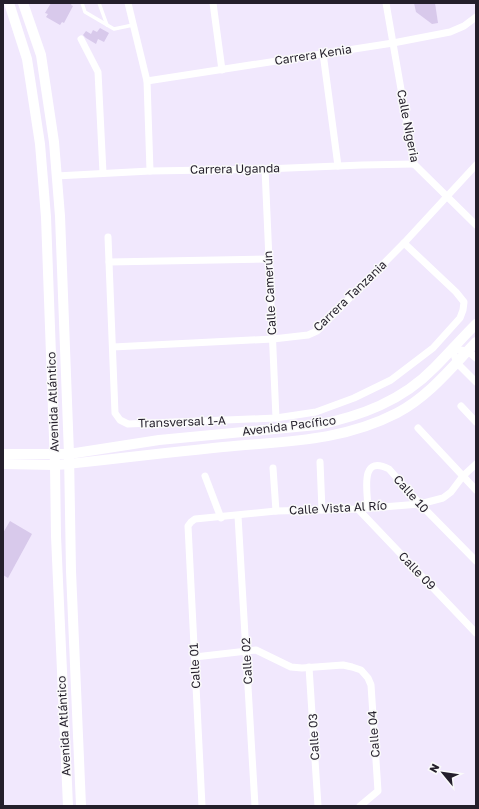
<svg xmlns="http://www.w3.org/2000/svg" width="479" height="809" viewBox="0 0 479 809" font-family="'Golos Text',sans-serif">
  <rect width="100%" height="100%" fill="#f1e8fd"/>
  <g fill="#d8c9eb">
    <path d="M51,3H72L71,5L73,6L64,23L62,22L60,25L46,17L48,14L45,13Z"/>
    <path d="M414,3H435L438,23L432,24L416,12Z"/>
    <path d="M100,28L109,33L104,42L98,39L96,44L86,38L83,35L86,31L91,34L93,30L97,32Z"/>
    <path d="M10,521L32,534L8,578L3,575V533Z"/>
  </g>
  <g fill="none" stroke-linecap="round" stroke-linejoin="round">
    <g stroke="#fff" stroke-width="3.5">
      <path d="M82,3L85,12L114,29L133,25"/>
      <path d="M99,3L107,25"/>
    </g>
    <g stroke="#fff" stroke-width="7">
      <path d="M128,3L147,81L150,171"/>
      <path d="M213,3L222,70"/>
      <path d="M386,3L414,164L476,225"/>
      <path d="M81,39L98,72L103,173"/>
      <path d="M323,53L338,166"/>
      <path d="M147,81L393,43L450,32L464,26L476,17"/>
      <path d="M265,169L276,418"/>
      <path d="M56,176L150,171L265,169L362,165L414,164"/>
      <path d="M108,237L115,413L120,420L128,424L276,418L316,412L354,398L391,380L433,348L460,318L463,310L464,302L456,292L404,243"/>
      <path d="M109,262L268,259"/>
      <path d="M113,347L273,339L308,335L317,331L404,243L476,165"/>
      <path d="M476,358L468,351L452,349L457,363L476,382"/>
      <path d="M461,406L476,422"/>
      <path d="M418,428L476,490"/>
      <path d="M320,462L322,510"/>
      <path d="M273,468L276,511"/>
      <path d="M205,476L221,518"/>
      <path d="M368,507C367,490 360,454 389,469L420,504L476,561"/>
      <path d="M358,509L476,633"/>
      <path d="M238,516L255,806"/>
      <path d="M195,657L256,650L291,667L302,668L343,665L352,667L361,670L368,678L371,685L378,791L360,806"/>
      <path d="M309,667L318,806"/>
      <path d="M202,806L188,526L191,522L195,519L276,511L358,509L420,504L443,498L451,492L463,476L476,464"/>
    </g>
    <g stroke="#fff" stroke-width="10">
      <path d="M9,3L27,59L40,144L46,217L55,465L56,536L68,806"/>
      <path d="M23,3L41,55L54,142L60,216L69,454L71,571L81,806"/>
      <path d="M3,454H69L159,440L317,425C361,416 402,401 434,368C448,354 462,338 476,324"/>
      <path d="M3,464L55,465L69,464C121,458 172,452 223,447C284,441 341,442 397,413C429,396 451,368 476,342"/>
    </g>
  </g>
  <g text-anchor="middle" stroke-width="3" stroke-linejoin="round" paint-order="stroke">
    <g font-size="12" fill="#241f2b" stroke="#fafafa">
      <text transform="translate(313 55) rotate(-9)" y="4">Carrera Kenia</text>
      <text transform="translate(408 126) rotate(79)" y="4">Calle Nigeria</text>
      <text transform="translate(235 169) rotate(-1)" y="4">Carrera Uganda</text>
      <text transform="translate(270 293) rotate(-93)" y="4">Calle Camerún</text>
      <text transform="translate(350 296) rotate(-44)" y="4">Carrera Tanzania</text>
      <text transform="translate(53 402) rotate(-92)" y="4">Avenida Atlántico</text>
      <text transform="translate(182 422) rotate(-2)" y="4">Transversal 1-A</text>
      <text transform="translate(289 426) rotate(-7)" y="4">Avenida Pacífico</text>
      <text transform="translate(411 494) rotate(48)" y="4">Calle 10</text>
      <text transform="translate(338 508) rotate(-3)" y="4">Calle Vista Al Río</text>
      <text transform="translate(417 571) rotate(46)" y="4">Calle 09</text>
      <text transform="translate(247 661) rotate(-93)" y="4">Calle 02</text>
      <text transform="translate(195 666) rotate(-93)" y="4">Calle 01</text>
      <text transform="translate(64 726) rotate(-93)" y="4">Avenida Atlántico</text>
      <text transform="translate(374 734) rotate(-94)" y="4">Calle 04</text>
      <text transform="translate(314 737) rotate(-93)" y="4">Calle 03</text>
    </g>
  </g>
  <rect width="479" height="809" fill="none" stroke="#241f2b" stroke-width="8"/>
  <g transform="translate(443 773) rotate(299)" stroke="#fafafa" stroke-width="3" paint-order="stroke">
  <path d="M0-3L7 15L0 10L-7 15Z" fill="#241f2b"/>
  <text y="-6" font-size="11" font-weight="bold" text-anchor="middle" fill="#241f2b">N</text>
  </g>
</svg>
